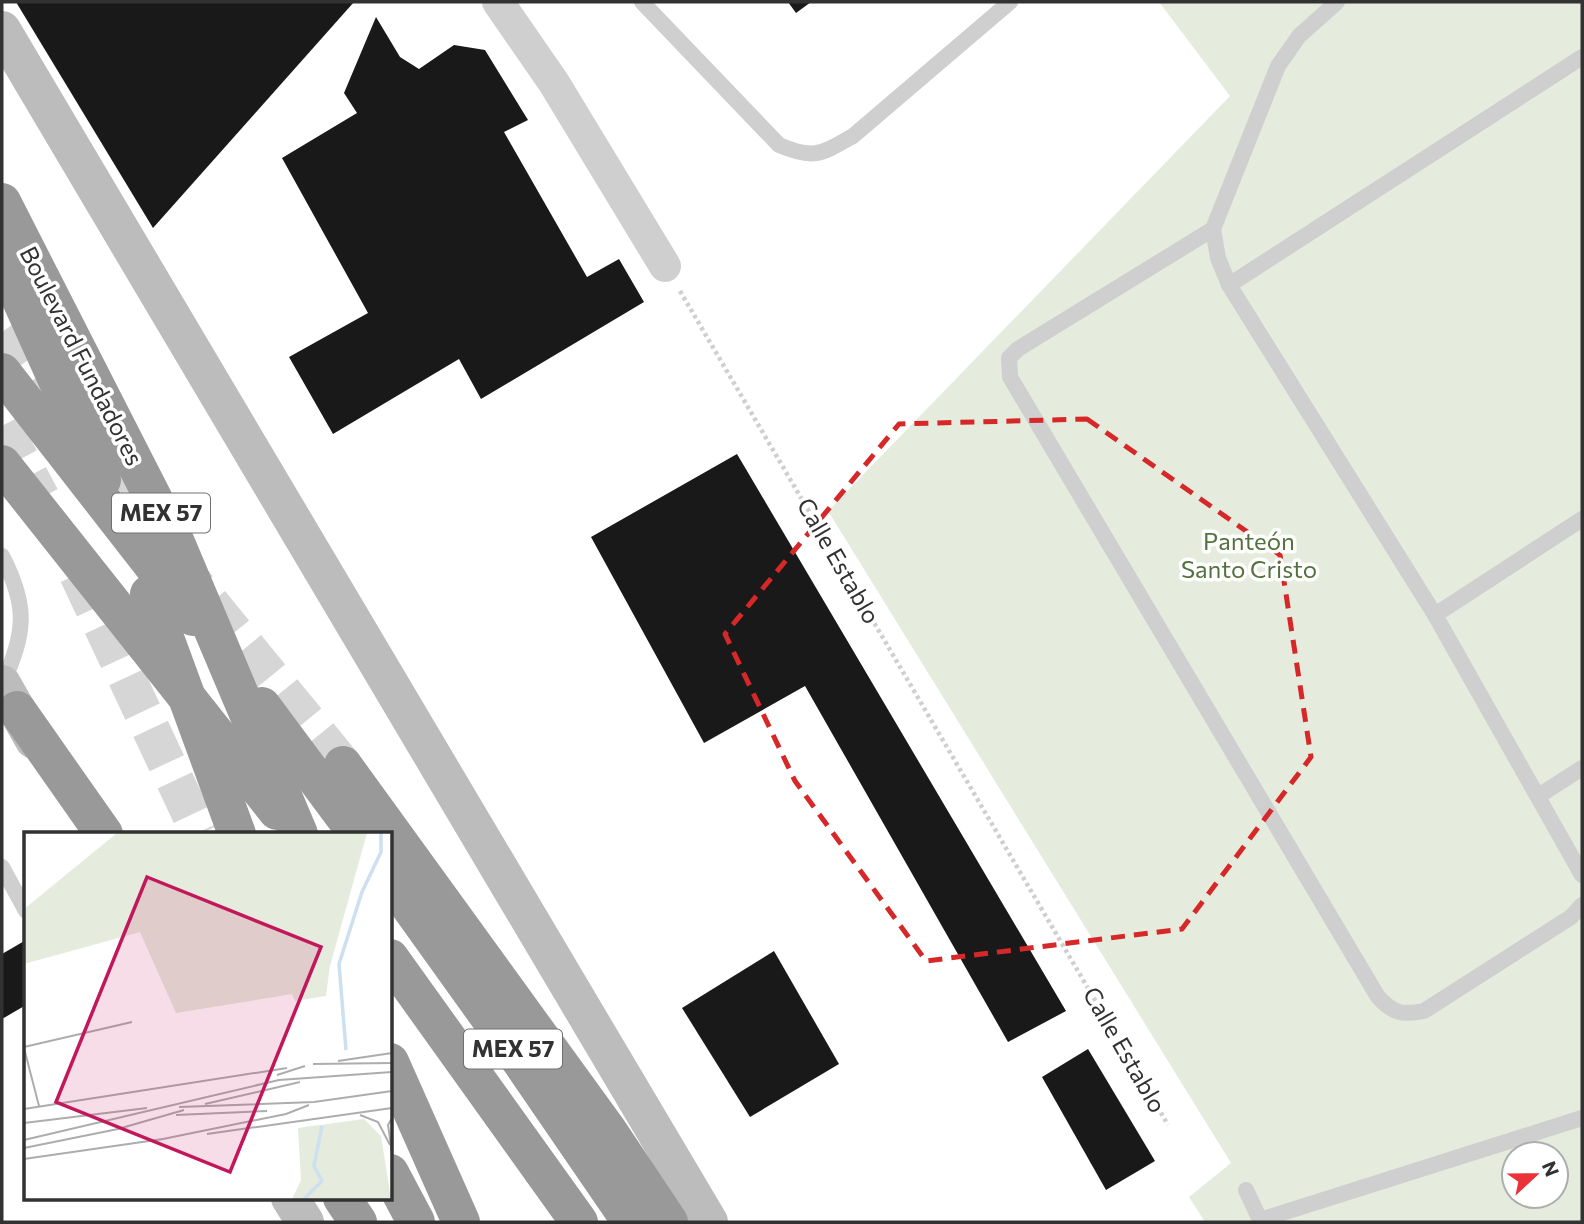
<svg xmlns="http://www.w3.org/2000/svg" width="1584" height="1224" viewBox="0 0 1584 1224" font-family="Commissioner,sans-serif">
  <rect width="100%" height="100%" fill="#fff"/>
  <path fill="#e5ecde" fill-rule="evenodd" d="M1159,2H1582V1222H1205L1189,1197L1231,1163L828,511L1230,96ZM1514,1154H1556V1196H1514Z"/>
  <g fill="#191919">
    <path d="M16,2H354L153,228Z"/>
    <path d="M788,2H811L796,13Z"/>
    <path d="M376,17L400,57L419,69L454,45L485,50L528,120L504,132L587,277L619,259L644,302L481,399L459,359L333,434L289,357L368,313L282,158L357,113L344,93Z"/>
    <path d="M737,454L1066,1011L1008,1042L805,686L704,743L591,537Z"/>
    <path d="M26,940V1005L2,1019V954Z"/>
    <path d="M774,951L839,1064L750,1117L682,1008Z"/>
    <path d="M1088,1049L1155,1161L1106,1190L1042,1077Z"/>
  </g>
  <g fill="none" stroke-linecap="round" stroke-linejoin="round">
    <g stroke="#d6d6d6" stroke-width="38" stroke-dasharray="38 19" stroke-linecap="butt">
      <path d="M2,332L98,466L343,765"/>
      <path d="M2,426L41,498"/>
      <path d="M78,574L200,834"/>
    </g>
    <path stroke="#cfcfcf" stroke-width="4.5" stroke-dasharray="3.5 3.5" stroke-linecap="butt" d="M680,291L1168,1125"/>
    <g stroke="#cfcfcf" stroke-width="16">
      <path d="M642,2L779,145C814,160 821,154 853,136L1010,2"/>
      <path d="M1337,2L1299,36L1278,66L1213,229L1018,349L1009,358L1010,377L1378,997C1394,1014 1402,1015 1424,1011L1571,917L1582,905"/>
      <path d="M1213,229L1218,258L1229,285L1435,615L1582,875"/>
      <path d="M1229,285L1582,57"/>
      <path d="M2,556C29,608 25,633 2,685"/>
      <path d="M1435,615L1582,519"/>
      <path d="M1540,795L1582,768"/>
      <path d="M2,867L26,911"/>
      <path d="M1246,1190L1261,1222"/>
      <path d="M1260,1220L1582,1118"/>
    </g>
    <path stroke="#cfcfcf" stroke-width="32" d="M498,2L554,83L665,266"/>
    <g stroke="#bcbcbc" stroke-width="38">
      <path d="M2,30L709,1222"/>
      <path d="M2,684L34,740"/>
      <path d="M290,1198L305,1222"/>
    </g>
    <g stroke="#999" stroke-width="38">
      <path d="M149,594L237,834"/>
      <path d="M17,710L104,834"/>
      <path d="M343,765L609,1132L669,1222"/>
      <path d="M390,879L522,1063L631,1222"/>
      <path d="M390,958L579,1222"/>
      <path d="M390,1062L461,1222"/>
      <path d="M390,1173L416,1222"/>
      <path d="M342,1198L358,1222"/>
    </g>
    <g stroke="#999" stroke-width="38">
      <path d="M2,202L176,543L299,834"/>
      <path d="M2,258L102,480"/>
      <path d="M2,372L193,617"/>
      <path d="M2,464L277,811"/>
      <path d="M262,706L357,834"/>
    </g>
  </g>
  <path fill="none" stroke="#d62828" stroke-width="5" stroke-dasharray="14 9" stroke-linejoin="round" d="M1087,419L1280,555L1311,757L1182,929L926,961L795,781L725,634L899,424Z"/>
  <g text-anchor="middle" stroke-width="7" stroke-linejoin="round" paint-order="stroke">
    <g fill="#fff" stroke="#707070" stroke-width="2">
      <rect x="112" y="493.5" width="98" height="39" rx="5"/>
      <rect x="464" y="1029.5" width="98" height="39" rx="5"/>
    </g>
    <g font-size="23" font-weight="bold" fill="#323232">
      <text x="161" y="521">MEX 57</text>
      <text x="513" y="1057">MEX 57</text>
    </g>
    <g font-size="24" fill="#323232" stroke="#fff">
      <text transform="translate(81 356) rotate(63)" y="8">Boulevard Fundadores</text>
      <text transform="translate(838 561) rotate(60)" y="8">Calle Establo</text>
      <text transform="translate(1124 1050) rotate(60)" y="8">Calle Establo</text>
    </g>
    <g font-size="24" fill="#53713d" stroke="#fff">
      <text x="1249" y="550">Panteón<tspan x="1249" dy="28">Santo Cristo</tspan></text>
    </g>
  </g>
  <g transform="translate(24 832)">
    <rect width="368" height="368" fill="#fff"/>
    <path d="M93,1H343L306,134L302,164L271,169L268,162L152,181L116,100L0,132V77ZM340,287L357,304L367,367H268L277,348L274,296Z" fill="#e5ecde"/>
    <path fill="none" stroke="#cde0ef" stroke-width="3.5" d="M322,218L315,132L338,60L357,20V1M280,367L298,349L290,334L298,294"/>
    <path fill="none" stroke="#adadad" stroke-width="2" d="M0,215L108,190M0,216L15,274M314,229L368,221M289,232L368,231M253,243L281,234M181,272L276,250M155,275L290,270L368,259M0,277L263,236M152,283L243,279M336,283L354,290L366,313M368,286L364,293L368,321M0,291L123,276M183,302L368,276M0,308L255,248L368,240M134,308L262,282L285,273M0,316L94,297L160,278M0,327L139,307"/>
    <path fill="#c2185b" fill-opacity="0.15" stroke="#c2185b" stroke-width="3.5" d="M123,45L297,115L206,340L32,270Z"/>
    <rect width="368" height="368" fill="none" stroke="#323232" stroke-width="3.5"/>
  </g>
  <rect width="1584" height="1224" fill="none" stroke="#323232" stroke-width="7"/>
  <g transform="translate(1535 1175) rotate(68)"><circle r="33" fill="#ffffff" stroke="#adadad" stroke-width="2"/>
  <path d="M0-5L12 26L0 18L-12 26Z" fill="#eb3238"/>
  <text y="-10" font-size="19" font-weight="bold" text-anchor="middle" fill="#323232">N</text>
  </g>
</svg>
